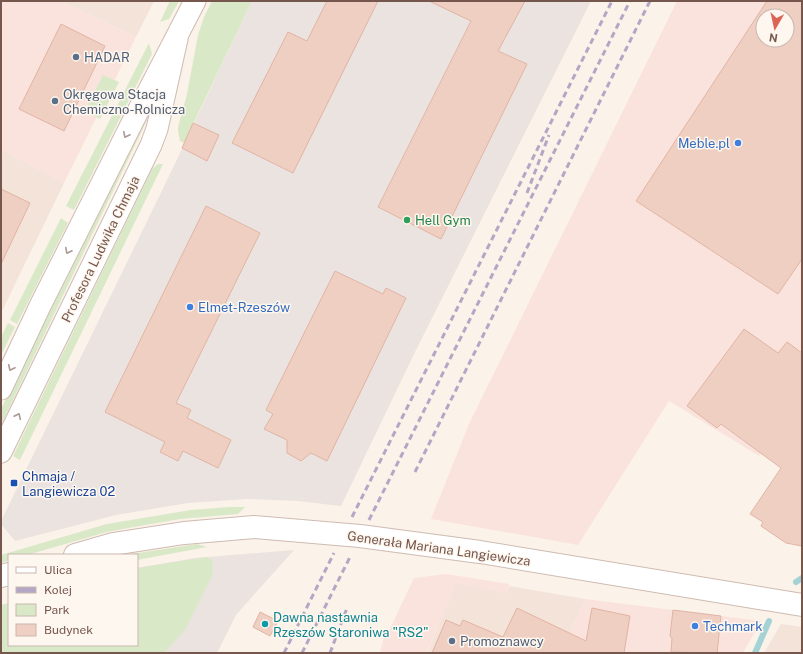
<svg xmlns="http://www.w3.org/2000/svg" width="803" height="654" viewBox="0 0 803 654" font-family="'Public Sans',sans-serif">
  <rect width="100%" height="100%" fill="#fbf2e9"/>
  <g fill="#f3e3d8">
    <path d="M61,1H154L136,37Z"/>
    <path d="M1,149L64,183L1,313Z"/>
    <path d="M456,582L506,593L509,586L585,599L560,653H431L428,652Z"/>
    <path d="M781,624L802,627V653H764Z"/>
  </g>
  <g fill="#fbe3dd" fill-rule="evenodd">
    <path d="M1,1H61L136,37L64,183L1,149Z"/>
    <path d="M677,1H802V397L759,456L669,401L578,545L431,519L469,424ZM763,16H787V40H763Z"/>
    <path d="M446,574L509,584L506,593L456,583L428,651L431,653H380L384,637L387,635L414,578Z"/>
    <path d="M585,599L761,621L743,653H560Z"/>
  </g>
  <g fill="#ebe3df">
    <path d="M252,1H591L415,352L341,506L298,501L248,499L188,503L116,515L15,541L1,524V521L171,172Z"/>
    <path d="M294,550L236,615L217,653H1V605L9,603V645H137V568L195,558Z"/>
  </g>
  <g fill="#d9e9c8">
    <path d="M170,1H179L169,19L160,22Z"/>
    <path d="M212,1H252L184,143L180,141L178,132V127L187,94L198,35L204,17Z"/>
    <path d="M149,43L152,54L74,210L66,206Z"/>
    <path d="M103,75L119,82L100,119L86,112L89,106L88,104Z"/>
    <path d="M146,120H147L1,425V409Z"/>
    <path d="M158,164H163L20,460L13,456L152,169Z"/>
    <path d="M61,218L68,223L17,324L10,320Z"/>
    <path d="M8,323L15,327L1,355V337Z"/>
    <path d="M229,507H245L238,514L180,519L134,527L107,532L27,555H9V560L1,563V555L107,524L191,510Z"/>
    <path d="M197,544L207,547L137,560V555H125Z"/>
    <path d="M207,557L212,560L213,566L212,576L185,630L164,653H3L1,652V605L9,603V645H137V568Z"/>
  </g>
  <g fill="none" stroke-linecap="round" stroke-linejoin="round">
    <g stroke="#a5d3d5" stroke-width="6">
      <path d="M796,582L802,578"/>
      <path d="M755,653L769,621"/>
    </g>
  </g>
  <g fill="#efcfc2" stroke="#e1b4a3" fill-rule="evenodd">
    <path d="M327,1H378L293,173L232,143L288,32L307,41Z"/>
    <path d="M429,1H525L498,51L527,64L441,239L378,207L471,21Z"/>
    <path d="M767,1H802V259L778,294L636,201ZM763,16H787V40H763Z"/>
    <path d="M61,24L105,46L64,131L19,109Z"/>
    <path d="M193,123L219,135L207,161L182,148Z"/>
    <path d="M1,189L30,203L1,264Z"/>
    <path d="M206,206L260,233L176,403L191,410L187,418L231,440L218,468L183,451L178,461L160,452L165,442L105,412Z"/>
    <path d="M335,271L383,294L386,288L406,298L327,461L311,453L301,461L287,453V440L264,429L273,414L266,410Z"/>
    <path d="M744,329L778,353L787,342L802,353V546L786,543L761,526L763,522L750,514L781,468L721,424L717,428L687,406Z"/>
    <path d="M517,608L586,641L592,608L630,616L624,653H432L446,620L460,626L463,620L503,637Z"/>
    <path d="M673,610L721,616L717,653L671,652L672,638L670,636Z"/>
    <path d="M260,612L278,621L270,636L253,627Z"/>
  </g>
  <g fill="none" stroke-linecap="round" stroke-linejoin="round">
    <defs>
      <g id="minor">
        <path d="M1,389L40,306L136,115L195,1"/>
        <path d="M1,452L151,145L157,129L177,39"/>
      </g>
      <g id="tertiary">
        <path d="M75,555L113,544L184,533L254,527L360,536L480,552L802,605"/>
        <path d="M1,576L9,574"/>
      </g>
    </defs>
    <use href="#minor" stroke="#cfbbb2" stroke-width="23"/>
    <use href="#tertiary" stroke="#cfbbb2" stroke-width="24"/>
    <use href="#minor" stroke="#fff" stroke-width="21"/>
    <use href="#tertiary" stroke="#fff" stroke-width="22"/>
    <g stroke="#b4a7c5" stroke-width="3" stroke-dasharray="6 4" stroke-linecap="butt">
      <path d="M527,193L549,135"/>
      <path d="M415,472L650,1"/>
      <path d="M352,517L612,1"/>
      <path d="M369,520L630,1"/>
      <path d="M284,653L334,553"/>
      <path d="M302,653L351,555"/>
      <path d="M330,653L347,608"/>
    </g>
  </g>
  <defs><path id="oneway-chevron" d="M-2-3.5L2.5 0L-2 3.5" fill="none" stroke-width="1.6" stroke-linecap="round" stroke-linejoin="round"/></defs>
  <g stroke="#ac9a95">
    <use href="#oneway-chevron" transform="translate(126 135) rotate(117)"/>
    <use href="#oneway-chevron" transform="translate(68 251) rotate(117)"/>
    <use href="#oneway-chevron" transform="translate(11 368) rotate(115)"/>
    <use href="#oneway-chevron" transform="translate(18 416) rotate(-64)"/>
  </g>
  <g fill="#5c6f8a" stroke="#fef7ef" stroke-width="1.5">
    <circle cx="76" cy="57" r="4"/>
    <circle cx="55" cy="101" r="4"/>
    <circle cx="452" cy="641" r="4"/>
  </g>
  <g fill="#3f7fe0" stroke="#fef7ef" stroke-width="1.5">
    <circle cx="738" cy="143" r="4"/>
    <circle cx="190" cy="307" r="4"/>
    <circle cx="695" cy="626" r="4"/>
  </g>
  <circle fill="#2e9e5b" stroke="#fef7ef" stroke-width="1.5" cx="407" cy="220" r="4"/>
  <rect fill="#1a4fb4" stroke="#fef7ef" stroke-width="1.5" x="10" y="479" width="8" height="8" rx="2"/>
  <circle fill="#0f9aa8" stroke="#fef7ef" stroke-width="1.5" cx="265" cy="624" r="4"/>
  <g text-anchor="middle" stroke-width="3" stroke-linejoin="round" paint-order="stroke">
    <g font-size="13" fill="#4e5e75" stroke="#fef7ef" text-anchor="start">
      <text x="84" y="62">HADAR</text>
      <text x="63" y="99">Okręgowa Stacja<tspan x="63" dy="15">Chemiczno-Rolnicza</tspan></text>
      <text x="460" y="646">Promoznawcy</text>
    </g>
    <g font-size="13" fill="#366cbe" stroke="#fef7ef" text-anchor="start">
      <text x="730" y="148" text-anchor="end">Meble.pl</text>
      <text x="198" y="312">Elmet-Rzeszów</text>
      <text x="703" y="631">Techmark</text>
    </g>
    <g font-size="13" fill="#27864d" stroke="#fef7ef" text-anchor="start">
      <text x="415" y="225">Hell Gym</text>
    </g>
    <g font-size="13" fill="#75574e" stroke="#fef7ef">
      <text transform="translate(100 249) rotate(-64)" y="5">Profesora Ludwika Chmaja</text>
      <text transform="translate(439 548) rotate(8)" y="5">Generała Mariana Langiewicza</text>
    </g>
    <g font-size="13" fill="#164399" stroke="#fef7ef" text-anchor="start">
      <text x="22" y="481">Chmaja /<tspan x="22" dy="15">Langiewicza 02</tspan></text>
    </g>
    <g font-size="13" fill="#0d838f" stroke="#fef7ef" text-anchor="start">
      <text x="273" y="622">Dawna nastawnia<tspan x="273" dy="15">Rzeszów Staroniwa "RS2"</tspan></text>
    </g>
  </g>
  <rect width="803" height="654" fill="none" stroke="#75574e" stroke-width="4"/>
  <rect x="8" y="554" width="130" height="92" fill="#fef7ef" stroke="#c7b7af"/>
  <rect x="16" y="567" width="20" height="6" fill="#ffffff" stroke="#c7b7af"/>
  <text x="44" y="574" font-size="12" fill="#75574e">Ulica</text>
  <rect x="16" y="587" width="20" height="6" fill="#b4a7c5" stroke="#c7b7af"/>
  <text x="44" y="594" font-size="12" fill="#75574e">Kolej</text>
  <rect x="16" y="604" width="20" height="12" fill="#d9e9c8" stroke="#c7b7af"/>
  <text x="44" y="614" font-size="12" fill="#75574e">Park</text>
  <rect x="16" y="624" width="20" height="12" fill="#efcfc2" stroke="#c7b7af"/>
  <text x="44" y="634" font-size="12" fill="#75574e">Budynek</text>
  <g transform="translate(775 28) rotate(189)"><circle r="19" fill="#fef7ef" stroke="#c7b7af"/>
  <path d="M0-3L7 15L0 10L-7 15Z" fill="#dd6556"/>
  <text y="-6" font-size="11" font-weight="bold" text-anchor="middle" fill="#75574e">N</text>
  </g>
</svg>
